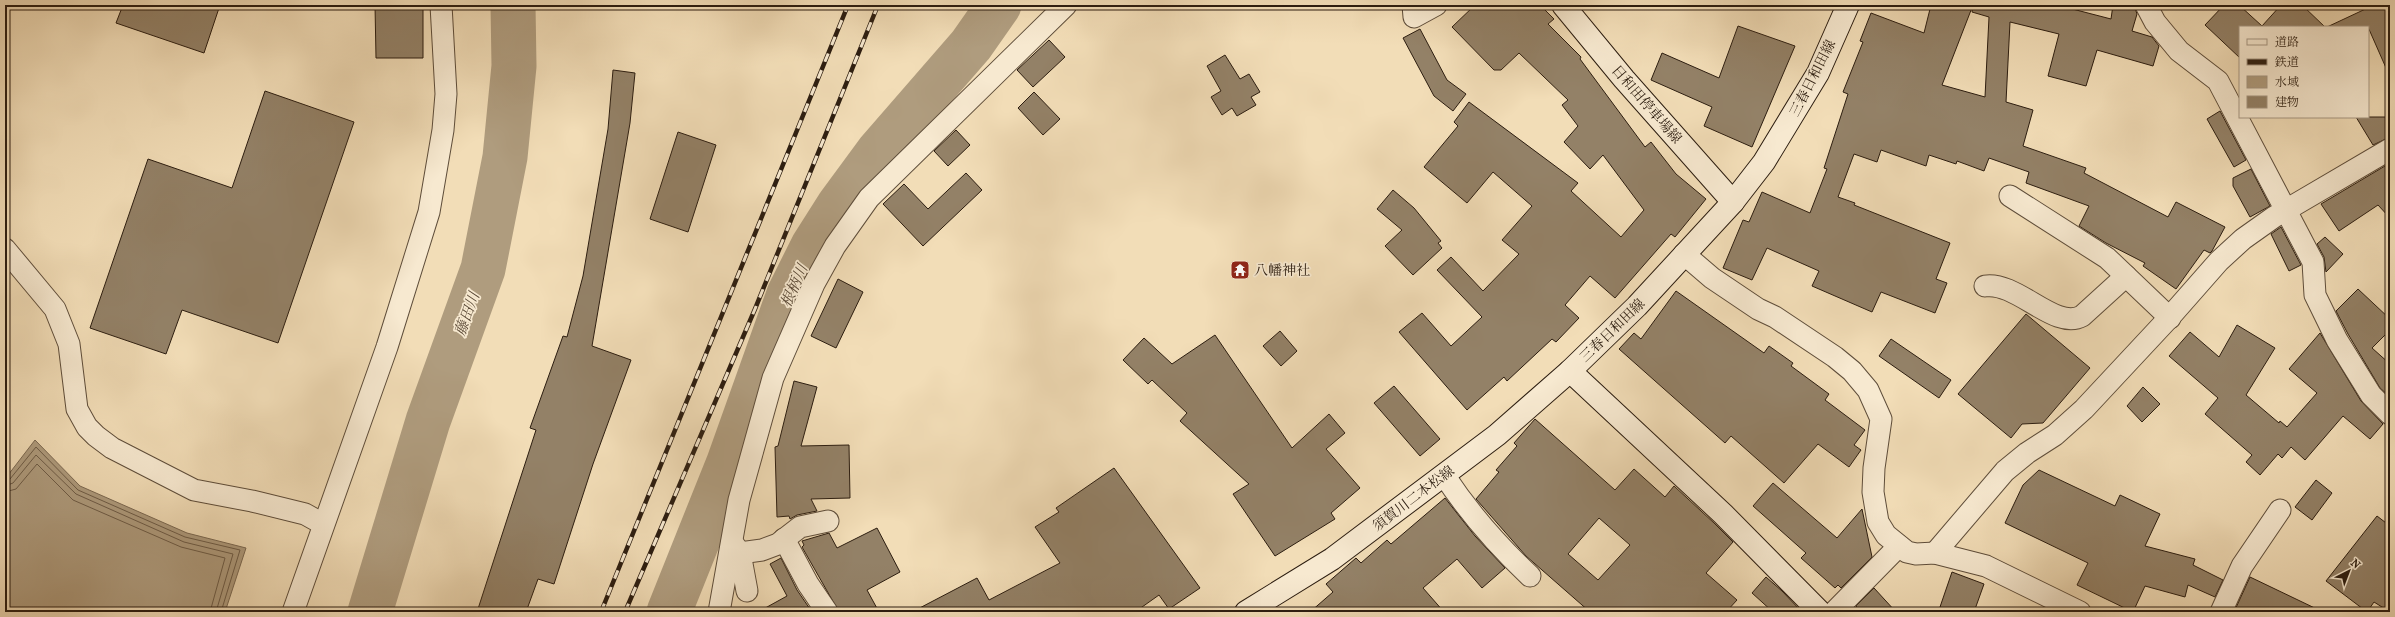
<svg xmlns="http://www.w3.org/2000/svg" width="2395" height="617" viewBox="0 0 2395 617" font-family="'IM FELL French Canon','Noto Serif JP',serif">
  <rect width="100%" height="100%" fill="#f2ddb7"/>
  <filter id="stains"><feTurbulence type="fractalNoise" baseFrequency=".005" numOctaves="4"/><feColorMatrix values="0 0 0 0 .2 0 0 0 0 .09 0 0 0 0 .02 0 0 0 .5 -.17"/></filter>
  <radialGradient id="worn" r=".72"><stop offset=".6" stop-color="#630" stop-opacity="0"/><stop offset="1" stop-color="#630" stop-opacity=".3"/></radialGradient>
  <path fill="#af9c7e" stroke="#7b6952" d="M35,440L80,486L187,533L246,548L225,612H5V479Z"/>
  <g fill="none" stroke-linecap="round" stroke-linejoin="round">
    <g stroke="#6e5c47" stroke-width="1">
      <path d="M5,481L10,479L36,447L78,490L185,537L240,550L221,612"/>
      <path d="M5,486L13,483L36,455L76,494L184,542L233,554L216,612"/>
      <path d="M5,492L16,489L37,464L73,500L181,547L225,558L210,612"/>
    </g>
    <g stroke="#af9c7e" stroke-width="45">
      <path d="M370,612L428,421L483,269L505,157L514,66L513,5"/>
      <path d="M669,612L729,462L789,294L813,246L839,205L878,152L971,45L999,5"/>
    </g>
  </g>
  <g fill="#938167" stroke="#2c1d10" fill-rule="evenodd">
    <path d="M123,5H220L204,53L116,23Z"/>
    <path d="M375,5H423V58H376Z"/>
    <path d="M1475,5H1540L1554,19L1548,24L1581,57L1580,59L1645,147L1651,142L1676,174L1706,199L1675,237L1671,234L1615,298L1590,276L1565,305L1579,318L1556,342L1552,339L1507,381L1504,377L1467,410L1399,332L1422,313L1451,346L1482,317L1437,270L1451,257L1483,291L1519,254L1502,240L1532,206L1493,172L1467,203L1424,167L1458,126L1454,122L1469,102L1578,183L1571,191L1621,237L1644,210L1603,155L1590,169L1564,142L1578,126L1562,105L1568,100L1519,53L1501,70H1494L1452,27Z"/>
    <path d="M1931,5H2057L2111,19L2113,5H2134L2137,14L2132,31L2152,37L2159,46L2153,66L2097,50L2086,86L2048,76L2059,34L2010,22L2006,102L2033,110L2023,146L2086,168L2084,173L2168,217L2176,202L2225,227L2212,251L2210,253L2204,250L2176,289L2143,266L2145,263L2106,243L2079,226L2089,206L2026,183L2029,172L1989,158L1984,171L1957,161L1956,164L1929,155L1926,166L1881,150L1877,162L1854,154L1838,197L1855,203L1854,205L1950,243L1936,279L1947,283L1935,313L1881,292L1872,312L1812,286L1819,271L1767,248L1752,280L1723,268L1743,220L1749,222L1762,192L1810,213L1827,169L1824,168L1848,94L1843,92L1863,42L1860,41L1871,13L1924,33ZM1973,5L1972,12L1989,17L1985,97L1942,85Z"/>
    <path d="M2224,5H2239L2262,26L2281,5H2302L2325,27H2240V58L2205,25Z"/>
    <path d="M2374,5H2385L2390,16V77L2368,27H2327Z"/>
    <path d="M1738,26L1795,46L1752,147L1704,126L1712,107L1651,80L1662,53L1719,78Z"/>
    <path d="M1420,29L1447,80L1466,94L1453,111L1434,96L1403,38Z"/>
    <path d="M1049,40L1065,57L1033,87L1017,70Z"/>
    <path d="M1225,55L1240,79L1249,74L1260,92L1251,97L1256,105L1237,116L1232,108L1222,115L1211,97L1221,91L1207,66Z"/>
    <path d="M613,70L635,73L630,123L592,346L631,360L593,464L554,584L538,579L526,612H477L536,430L530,428L563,336L567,337L583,276L608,129Z"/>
    <path d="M265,91L354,122L278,343L182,310L166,354L90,328L148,159L232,188Z"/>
    <path d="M1034,92L1060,119L1043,135L1018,108Z"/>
    <path d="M2220,111L2246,160L2234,167L2207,119Z"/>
    <path d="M2356,117H2390V137L2373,145Z"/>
    <path d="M956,130L970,145L948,166L934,151Z"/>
    <path d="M678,132L716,145L688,232L650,219Z"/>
    <path d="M2390,163V218L2378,205L2339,231L2321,204Z"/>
    <path d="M2251,169L2270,206L2250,217L2233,186V178Z"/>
    <path d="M966,173L982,190L923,246L883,204L904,184L928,209Z"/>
    <path d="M1393,190L1414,208L1441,241L1438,243L1442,248L1413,275L1385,246L1402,230L1377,209Z"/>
    <path d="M2281,227L2301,265L2289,271L2271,234Z"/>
    <path d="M2325,237L2343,254L2326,272L2324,257L2317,244Z"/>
    <path d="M838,279L863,292L836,348L811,336Z"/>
    <path d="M2358,289L2390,319V330L2372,348L2390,364V397L2380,388L2348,334L2336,311Z"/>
    <path d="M1676,291L1764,353L1769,346L1793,363L1791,366L1829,394L1825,400L1865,430L1854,445L1861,450L1849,467L1818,444L1784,483L1731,436L1725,443L1619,349L1634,333L1641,339Z"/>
    <path d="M2026,314L2090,368L2043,423L2022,424L2011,438L1958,394Z"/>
    <path d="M2237,325L2275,348L2246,395L2279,423L2280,421L2287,427L2317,393L2289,369L2320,333L2361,401L2383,424L2370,439L2343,416L2305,460L2291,447L2282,458L2278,454L2260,475L2246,462L2252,455L2205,414L2218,398L2169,356L2190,332L2219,357Z"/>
    <path d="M1280,331L1297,351L1281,366L1263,346Z"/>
    <path d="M1215,335L1292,448L1329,414L1345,433L1326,449L1360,488L1331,513L1335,519L1275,556L1233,494L1249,484L1180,421L1187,413L1152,380L1148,384L1123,360L1144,338L1172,364Z"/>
    <path d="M1891,339L1951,380L1939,398L1879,356Z"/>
    <path d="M794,381L817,387L801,446L849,445L850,498L811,499L817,511L797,515L790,519L789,516L777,517L775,447L778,446Z"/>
    <path d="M1394,386L1440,439L1420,456L1374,403Z"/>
    <path d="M2143,387L2160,404L2142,422L2127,406Z"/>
    <path d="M1535,419L1615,490L1634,469L1665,497L1674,486L1714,523L1733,542L1706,573L1737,600L1726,612H1590L1526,556L1476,499L1499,472L1496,470L1517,446L1514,443ZM1599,518L1630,545L1598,580L1568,554Z"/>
    <path d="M1114,468L1200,588L1169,609L1159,595L1135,612H912L977,578L989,600L1060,563L1035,527L1059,512L1056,508Z"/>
    <path d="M2039,470L2115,506L2120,495L2160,514L2145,546L2195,559L2193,565L2223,580L2215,597L2188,585L2185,597L2145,586L2133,612L2077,585L2088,563L2005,523L2023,485Z"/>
    <path d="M2316,480L2332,493L2312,520L2295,507Z"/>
    <path d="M1773,483L1837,538L1862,509L1872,557L1841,588L1838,585L1835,588L1801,558L1806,553L1753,506Z"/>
    <path d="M1445,498L1475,536L1505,568L1482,588L1457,559L1423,588L1444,612H1310L1333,592L1326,584L1356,558L1361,563L1387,540L1391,544Z"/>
    <path d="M2377,516L2390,526V612L2374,602L2367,612L2326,581Z"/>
    <path d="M877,528L900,572L867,590L879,612H839L802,547L804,545L802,541L829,533L837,548Z"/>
    <path d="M781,558L797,590L812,612H758L787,596L770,564Z"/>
    <path d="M1952,572L1984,584L1974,612H1955L1940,607Z"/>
    <path d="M1766,577L1782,591L1802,612H1773L1752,593Z"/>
    <path d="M2250,577L2323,612H2234Z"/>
    <path d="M1874,588L1896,612H1861L1856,606Z"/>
  </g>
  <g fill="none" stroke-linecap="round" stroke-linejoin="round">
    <defs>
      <g id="street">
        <path d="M1413,5L1414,17L1436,5"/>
        <path d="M2146,5L2155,22L2179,51L2218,81L2313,262L2315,295L2337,340L2371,395L2390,414"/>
        <path d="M2010,196L2107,258L2170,318"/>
        <path d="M5,249L55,309L69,344L77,409L87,427L96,436L112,448L194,490L252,501L305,514L323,524"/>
        <path d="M1684,254L1712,278L1758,309L1775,317L1835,357L1852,371L1868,390L1881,419L1874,468L1873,492L1878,522L1886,535L1907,552L1916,554L1935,553L1986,566L2080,612"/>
        <path d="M1985,286C2017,281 2055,331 2082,316L2126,276"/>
        <path d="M1444,475C1469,513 1497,545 1530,576"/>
        <path d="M784,539L808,584L827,612"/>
        <path d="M732,542L740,553L747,591"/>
        <path d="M740,553L762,550L778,544L800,527L828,521"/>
        <path d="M1935,553L2005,471L2027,453L2055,435L2084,409L2168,319L2219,261L2243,239L2274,217L2390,149"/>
        <path d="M293,612L387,347L429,212L443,130L446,94L441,5"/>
        <path d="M719,612L739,500L773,378L814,284L835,246L869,198L1066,5"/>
        <path d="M1834,612L1899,546"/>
        <path d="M2221,612L2242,566L2280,510"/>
      </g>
      <g id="secondary">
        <path d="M1563,5L1624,79L1733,202"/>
        <path d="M1570,371L1723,514L1820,612"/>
        <path d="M1246,612L1332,559L1497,435L1570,371L1637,306L1733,202L1764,162L1818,73L1848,5"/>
      </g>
    </defs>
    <use href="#street" stroke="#5e4d3a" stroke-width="23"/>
    <use href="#secondary" stroke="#2c1d10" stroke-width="24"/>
    <use href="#street" stroke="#f7e9d0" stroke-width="21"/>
    <use href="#secondary" stroke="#f7e9d0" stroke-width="22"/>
    <defs>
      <g id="rail">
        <path d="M601,612L848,5"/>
        <path d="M625,612L755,309L878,5"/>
      </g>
    </defs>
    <use href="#rail" stroke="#2c1d10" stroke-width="4.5"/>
    <use href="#rail" stroke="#f7e9d0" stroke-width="3" stroke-dasharray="9" stroke-linecap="butt"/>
  </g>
  <defs>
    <symbol id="temple-square" viewBox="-11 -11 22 22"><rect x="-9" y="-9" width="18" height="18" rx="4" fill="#8f2418" stroke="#f7e9d0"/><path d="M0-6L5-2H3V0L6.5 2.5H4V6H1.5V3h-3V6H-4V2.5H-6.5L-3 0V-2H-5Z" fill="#fff"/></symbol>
  </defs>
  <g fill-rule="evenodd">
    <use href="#temple-square" x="1229" y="259" width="22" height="22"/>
  </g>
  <g text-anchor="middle" stroke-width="3.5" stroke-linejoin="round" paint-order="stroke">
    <g font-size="14" fill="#2c1d10" stroke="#f7e9d0">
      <text transform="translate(1812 78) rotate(-63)" y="5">三春日和田線</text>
      <text transform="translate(1647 104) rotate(49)" y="5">日和田停車場線</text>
      <text transform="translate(1612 330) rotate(-44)" y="5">三春日和田線</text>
      <text transform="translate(1413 498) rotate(-37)" y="5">須賀川二本松線</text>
    </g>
    <g font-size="14" fill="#2c1d10" stroke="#f7e9d0" text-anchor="start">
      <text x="1254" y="275">八幡神社</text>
    </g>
    <g font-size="15" font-style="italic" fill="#5a4936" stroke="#f7e9d0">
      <text transform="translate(794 286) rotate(-66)" y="5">根柄川</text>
      <text transform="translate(467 314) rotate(-70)" y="5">藤田川</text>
    </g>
  </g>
  <rect width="2395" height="617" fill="none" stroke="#f2ddb7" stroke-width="20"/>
  <rect x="6" y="6" width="2383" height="605" fill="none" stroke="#2c1d10" stroke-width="2"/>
  <rect x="10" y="10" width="2375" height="597" fill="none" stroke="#2c1d10"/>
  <rect x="2239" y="26" width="130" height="92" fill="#f7e9d0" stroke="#a69783"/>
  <rect x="2247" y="39" width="20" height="6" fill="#f7e9d0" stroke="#a69783"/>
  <text x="2275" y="46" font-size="12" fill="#2c1d10">道路</text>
  <rect x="2247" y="59" width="20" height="6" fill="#2c1d10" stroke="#a69783"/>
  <text x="2275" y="66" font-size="12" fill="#2c1d10">鉄道</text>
  <rect x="2247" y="76" width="20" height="12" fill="#af9c7e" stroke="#a69783"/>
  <text x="2275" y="86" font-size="12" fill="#2c1d10">水域</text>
  <rect x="2247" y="96" width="20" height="12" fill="#938167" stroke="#a69783"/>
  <text x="2275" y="106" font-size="12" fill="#2c1d10">建物</text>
  <g transform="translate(2349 571) rotate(42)" stroke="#f7e9d0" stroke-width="3" paint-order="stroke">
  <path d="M0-3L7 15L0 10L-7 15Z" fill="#2c1d10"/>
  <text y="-6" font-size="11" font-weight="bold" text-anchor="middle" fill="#2c1d10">N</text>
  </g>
  <rect width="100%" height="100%" filter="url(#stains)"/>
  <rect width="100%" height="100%" fill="url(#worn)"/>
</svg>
